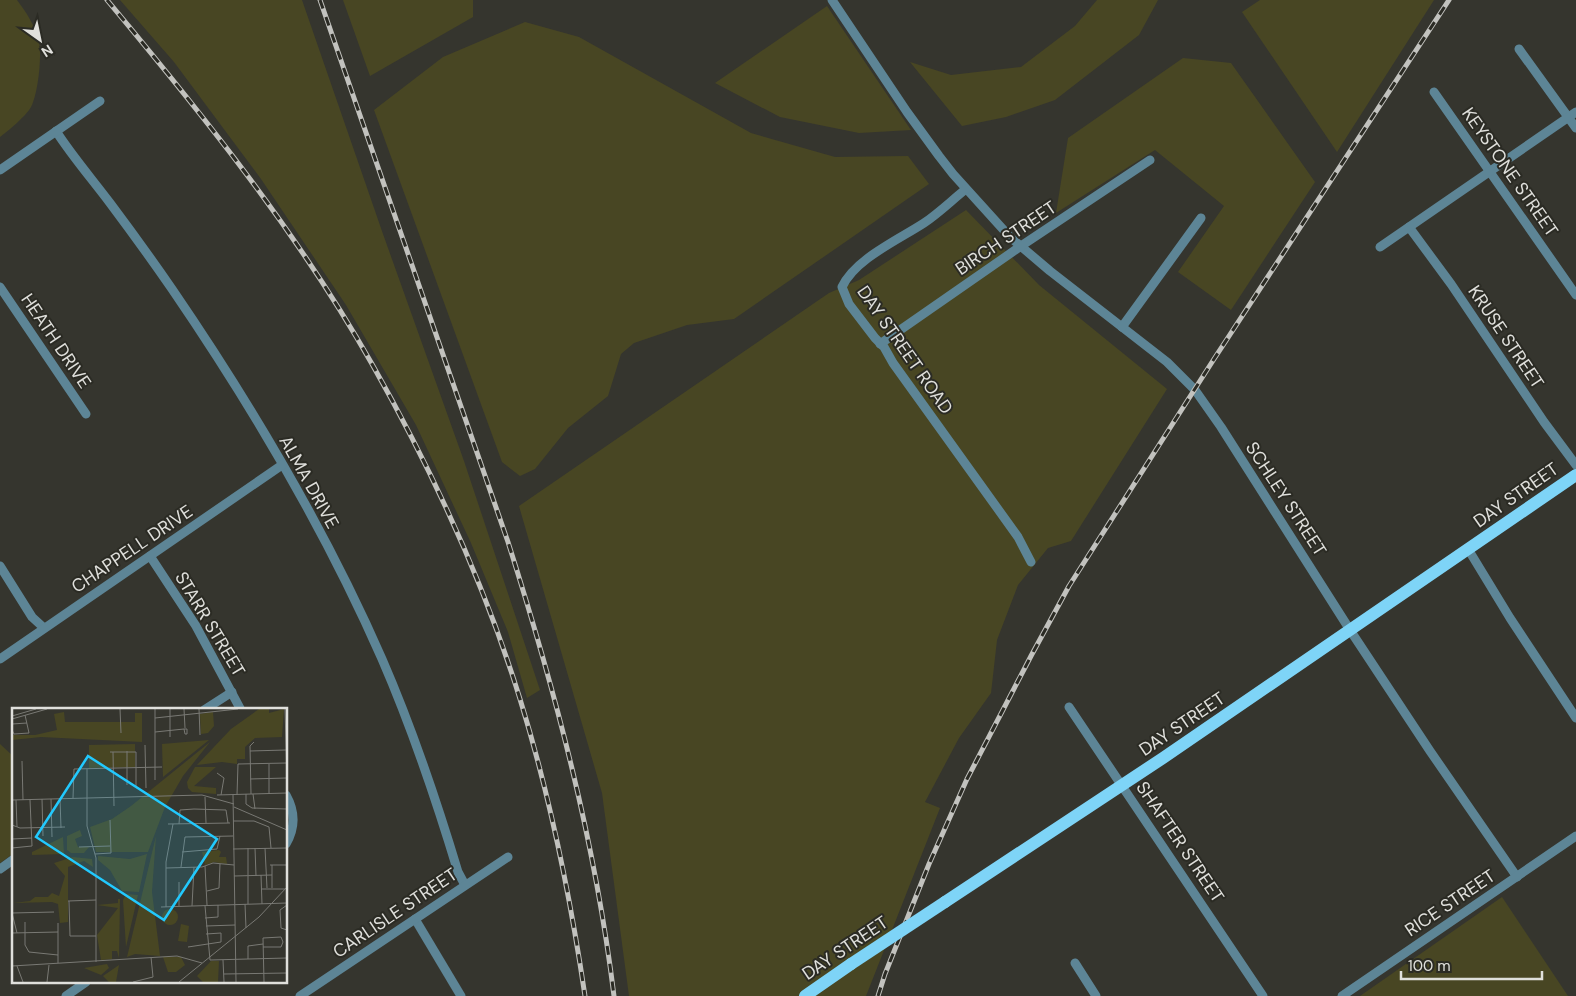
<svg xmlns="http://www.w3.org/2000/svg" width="1576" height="996" viewBox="0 0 1576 996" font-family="'DM Sans',sans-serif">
  <rect width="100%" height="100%" fill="#35352e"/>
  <g fill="#484623">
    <path d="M0,0H17C26,12 36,27 39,42C42,57 38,93 31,107C26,116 8,131 0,137Z"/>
    <path d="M120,0H302L383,234L464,461L540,690L527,698L508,632L471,543L416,425L346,305L261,179L174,62Z"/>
    <path d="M343,0H473V17L370,76Z"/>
    <path d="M1097,0H1158L1139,35L1055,100L1006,117L962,126L910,62L951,75L1021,67L1075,26Z"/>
    <path d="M1260,0H1434L1337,152L1242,12Z"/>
    <path d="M827,6L911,130L859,133L780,117L715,83Z"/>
    <path d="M525,22L579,37L751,133L835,157L908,156L929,184L734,319L687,325L634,343L621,354L608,396L568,428L535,469L520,476L502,462L374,110L443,57Z"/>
    <path d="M1183,58L1231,63L1315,182L1231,310L1178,272L1224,206L1155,150L1056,213L1068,138Z"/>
    <path d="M966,210L1039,285L1167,389L1071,541L1048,548L1018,585L997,640L991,693L959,738L925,802L940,808L866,996H629L602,793L519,506L829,293L859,280Z"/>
    <path d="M0,744L14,757V853L0,863Z"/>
    <path d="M1502,897L1568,996H1360Z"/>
  </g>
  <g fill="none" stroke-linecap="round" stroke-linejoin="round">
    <g stroke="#5d8596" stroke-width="9">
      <path d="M832,0L907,112L939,156L953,174L1010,237L1050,271L1167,362L1195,390L1221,427L1350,630L1430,751L1517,877"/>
      <path d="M1519,49L1576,128"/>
      <path d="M1434,92L1576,295"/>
      <path d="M56,131C72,156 92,179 110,203C131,231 152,260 172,289C252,406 325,529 382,659C412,728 436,799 458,872L465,885"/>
      <path d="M0,170L100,101"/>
      <path d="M966,189C952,200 939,213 924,223C898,240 855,259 842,287L849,304L875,338L884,347L893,363L1018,537L1031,562"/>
      <path d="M1409,227L1451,284L1544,422L1576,465"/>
      <path d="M1380,247L1576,112"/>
      <path d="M0,287L86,414"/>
      <path d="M1122,327L1201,218"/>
      <path d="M880,344L1021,246L1150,160"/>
      <path d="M1468,549L1510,618L1576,718"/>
      <path d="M150,556L196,626L241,710"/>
      <path d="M0,566L32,617L44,628"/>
      <path d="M0,659L282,465"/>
      <path d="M1069,707L1263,996"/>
      <path d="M204,710L232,692"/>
      <path d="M286,795C295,811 296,827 286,844"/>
      <path d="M0,869L14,859"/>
      <path d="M415,919L461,996"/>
      <path d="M1075,963L1096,996"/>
      <path d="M66,996L86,982"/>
      <path d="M300,996L508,857"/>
      <path d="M1342,996L1576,836"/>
    </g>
    <g stroke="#7ed4f7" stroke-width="12">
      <path d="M945,902L1163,758L1576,475"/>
      <path d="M805,996L851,964"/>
    </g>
    <defs>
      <g id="rail">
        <path d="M107,0C203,115 298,233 372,364C432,470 484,582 520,699C550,796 570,895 585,996"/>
        <path d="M320,0L508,542C555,690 595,841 614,996"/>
        <path d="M878,996L885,974L929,864L967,779L1031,656L1069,586L1214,359L1449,0"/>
      </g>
    </defs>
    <use href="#rail" stroke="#c2c2be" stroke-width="5"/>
    <use href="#rail" stroke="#2b2b24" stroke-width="3" stroke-dasharray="9" stroke-linecap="butt"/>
    <path stroke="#7ed4f7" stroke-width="12" d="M851,964L945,902"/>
  </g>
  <g text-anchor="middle" stroke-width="4" stroke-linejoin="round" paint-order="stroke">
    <g font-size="18" fill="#e0e0dc" stroke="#2b2b24">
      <text transform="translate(1510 172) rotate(55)" y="6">KEYSTONE STREET</text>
      <text transform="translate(1006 238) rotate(-34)" y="6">BIRCH STREET</text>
      <text transform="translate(1506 337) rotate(56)" y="6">KRUSE STREET</text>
      <text transform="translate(56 341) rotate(56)" y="6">HEATH DRIVE</text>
      <text transform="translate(905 350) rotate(55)" y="6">DAY STREET ROAD</text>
      <text transform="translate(309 482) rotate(61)" y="6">ALMA DRIVE</text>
      <text transform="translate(1516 495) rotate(-35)" y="6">DAY STREET</text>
      <text transform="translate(1286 499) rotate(57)" y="6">SCHLEY STREET</text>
      <text transform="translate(132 549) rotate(-34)" y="6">CHAPPELL DRIVE</text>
      <text transform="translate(210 624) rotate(59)" y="6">STARR STREET</text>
      <text transform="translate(1182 724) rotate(-34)" y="6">DAY STREET</text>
      <text transform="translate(1180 842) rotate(56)" y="6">SHAFTER STREET</text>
      <text transform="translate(1450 903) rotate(-34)" y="6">RICE STREET</text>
      <text transform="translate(395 913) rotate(-34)" y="6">CARLISLE STREET</text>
      <text transform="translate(845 948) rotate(-34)" y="6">DAY STREET</text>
    </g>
  </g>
  <g transform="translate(12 708)">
    <rect width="275" height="275" fill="#35352e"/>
    <path d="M247,1H257V5L272,1L270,29L243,30L233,39V51H225V56L210,54L185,57L219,21ZM52,4L53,14H123V5H130V34L29,29L0,32V27H23L45,22L42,6ZM201,4L202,18L196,25L189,26L188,6ZM197,32L151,69L150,36ZM198,34L171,68L153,99L136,144H84L78,119L100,111L119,98ZM123,36V59L77,60V37ZM183,59H204L182,78L204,80V86L180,84L176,80L175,74ZM68,122L70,128L63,131L66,139H77L72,145H59L55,142V128ZM144,128L140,184L148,248L123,246L115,249ZM51,129L52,146L20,147V144ZM207,142L209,144L207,149H214L215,156L202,154L193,157L190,144ZM135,146L127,184L110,183L98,162L86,152V148L118,151ZM61,149L80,151L81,159L72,153L56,159V214L48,215L46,196L40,194L1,195L18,193L23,189H36L40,185L47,188L53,168L42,155ZM114,186L126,187L114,239L111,192ZM106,191H108L107,250L105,243H100V251L89,252L85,227L106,200L85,197L106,195ZM150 209a8 8 0 1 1 16 0a8 8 0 1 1-16 0ZM169,216L177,218L175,234L166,233ZM151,249H169L173,257L164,264H156ZM199,253H207L206,274H191L185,268ZM95,256L97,260L89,267L72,260ZM107,257L104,274H97L91,268Z" fill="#484623"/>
    <path fill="none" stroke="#797974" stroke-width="1" d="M108,1L109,25M143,1V72M158,1V29M172,1L173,20M187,1L188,27M273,1L275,68M0,8L24,1M143,10L226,1M0,11L35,1M0,16L15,15M172,21H175V26H173ZM0,22L2,26L17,25L13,7M143,24L172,21M133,37L134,80M115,43V77M238,43L274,42M98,44H124V78M101,44L102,98M10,53L11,92M257,56V86M75,61V118L84,150V254M205,65L212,70L209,87M238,71L275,70M234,86V96L240,100L275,101M239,86L238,38L242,34M241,86L243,101M205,87L275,85M221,87L224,274M225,87L226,56L275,55M193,89L194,115M61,90L62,61L150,59M30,91L31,128M39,91L40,129M48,91L49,120M0,92L190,87L222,96M4,92L5,119M222,99L275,122M221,113H242L257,119L259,140M156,116L218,115M167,116L168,102L182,101L214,102L216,115M0,117L8,120L53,119M0,131L20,130M67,139L98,138M0,140L20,138L18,92M236,140V167M243,140L244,168M253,140L255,180M221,141L275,140M170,144L205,141L208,128M83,146L99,145L98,112M258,157H275M260,157V180M193,158L195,197M169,159L173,129L221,128M154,160L190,159L201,155L222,157M249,167L250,196M222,168L260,167M236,168V196M167,174V198M250,181H273M195,183L207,180L208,156M56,193L84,192M57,193L58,228H84M233,196L234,220M275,197L268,202L269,220L275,222M180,198L182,159M193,198L198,252L275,250M149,199L275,195M154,199V154L161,116M0,205L42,204M0,205L5,225M193,210L206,209V197M13,214V237L17,244L46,247M46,215V255M194,218L223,217M0,225L46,224M176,239L209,234V225L194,226M251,239H269L271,234M236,251V238L251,236M211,252L212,274M0,258L165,248L190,255M5,258L11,274M212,266L275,265M35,274L37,257M121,274L141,269L139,249M167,274L247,209L275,179M252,274L251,230L269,229L271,234"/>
    <path fill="#22c9fe" fill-opacity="0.15" stroke="#22c9fe" stroke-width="2.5" d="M76,48L205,131L152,212L24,129Z"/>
    <rect width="275" height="275" fill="none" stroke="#e0e0dc" stroke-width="2.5"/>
  </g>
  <g transform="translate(40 40) rotate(147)" stroke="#2b2b24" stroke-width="4" paint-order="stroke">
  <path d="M0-4L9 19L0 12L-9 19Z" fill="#e0e0dc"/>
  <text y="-8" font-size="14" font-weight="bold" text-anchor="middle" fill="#e0e0dc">N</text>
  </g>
  <path d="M1401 971v8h141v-8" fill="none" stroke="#e0e0dc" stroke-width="2.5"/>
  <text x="1408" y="971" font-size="15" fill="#e0e0dc" stroke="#2b2b24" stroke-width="4" paint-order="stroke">100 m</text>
</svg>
